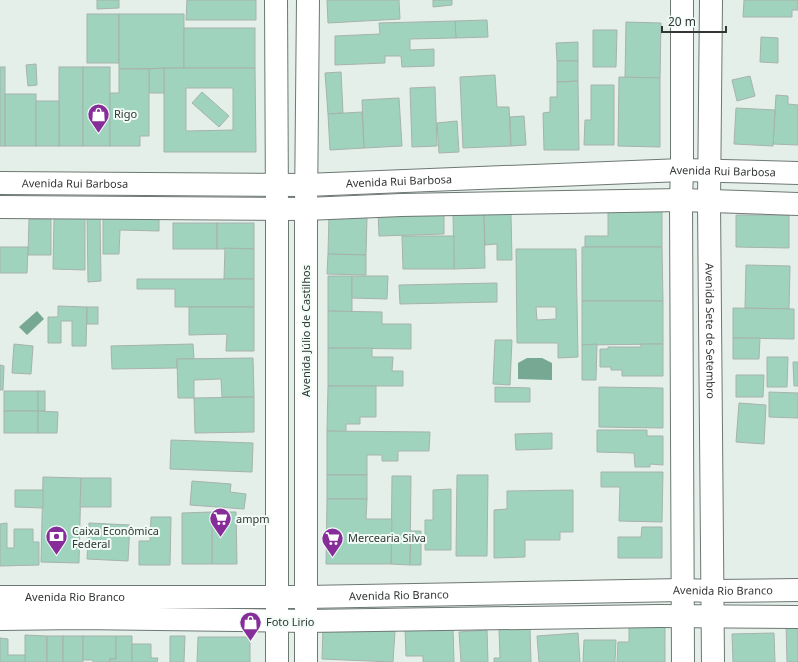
<svg xmlns="http://www.w3.org/2000/svg" width="798" height="662" viewBox="0 0 798 662" font-family="'Noto Sans',sans-serif">
  <rect width="100%" height="100%" fill="#e4efea"/>
  <g fill="#76a894">
    <path d="M37,311L44,319L27,335L19,327Z"/>
    <path d="M527,358H542L552,363V380L518,379V363Z"/>
  </g>
  <g fill="#9fd3be" stroke="#a7b2ad" fill-rule="evenodd">
    <path d="M97,0H119V8L97,9Z"/>
    <path d="M187,0H256V20H186Z"/>
    <path d="M327,0H399L400,19L328,23Z"/>
    <path d="M433,0H452V5L433,7Z"/>
    <path d="M744,0H798V10H792V17H743Z"/>
    <rect x="87" y="14" width="32" height="49"/>
    <path d="M119,14H184V68L119,69Z"/>
    <path d="M487,20L488,37L456,38L455,21Z"/>
    <path d="M455,21L456,38L410,39V50L434,49V66L402,67L401,56H385V63L335,65V36L380,34L379,23Z"/>
    <path d="M626,22L661,23L660,78H625Z"/>
    <rect x="184" y="28" width="71" height="40"/>
    <path d="M593,30H617L616,67H593Z"/>
    <path d="M761,37L778,38V63L760,62Z"/>
    <path d="M578,42V61H557L556,43Z"/>
    <path d="M557,61H578V81L557,82Z"/>
    <path d="M36,64L37,85L28,86L26,65Z"/>
    <rect x="0" y="67" width="5" height="79"/>
    <rect x="59" y="67" width="24" height="79"/>
    <rect x="83" y="67" width="27" height="79"/>
    <path d="M164,68H255L256,152H164ZM186,88H233V130L186,131Z"/>
    <path d="M164,68V93H149V69Z"/>
    <path d="M119,69H149V136H140V146H110V93H119Z"/>
    <path d="M341,72L343,113L328,114L325,73Z"/>
    <path d="M495,75L497,107H509L511,146L463,148L460,77Z"/>
    <path d="M750,76L755,96L737,101L732,80Z"/>
    <path d="M619,77L660,78V147L618,146Z"/>
    <path d="M578,81L579,150H544L543,113L550,112V97H557V82Z"/>
    <path d="M591,85H614V145H584L585,120H591Z"/>
    <path d="M435,87L437,146L412,147L410,88Z"/>
    <path d="M202,92L229,116L219,127L192,103Z"/>
    <rect x="5" y="94" width="31" height="52"/>
    <path d="M776,95L788,96V104L798,105V145L773,144Z"/>
    <path d="M399,98L402,146L364,148L362,100Z"/>
    <rect x="36" y="101" width="23" height="45"/>
    <path d="M736,108L775,110L773,146L734,144Z"/>
    <path d="M362,112L364,148L330,150L328,114Z"/>
    <path d="M524,116L526,145L511,146L510,117Z"/>
    <path d="M457,121L459,152L439,153L437,123Z"/>
    <path d="M662,209V247H585V236H608V210Z"/>
    <path d="M444,210V234L379,236L378,211Z"/>
    <path d="M100,214L101,281L88,282L87,215Z"/>
    <path d="M453,214H484L485,268L454,269Z"/>
    <path d="M484,214H511L512,260H497V244L485,245Z"/>
    <path d="M329,215L367,216L366,255L328,254Z"/>
    <path d="M736,215H789V248L736,247Z"/>
    <path d="M103,216H159V231L120,230L119,254H103Z"/>
    <path d="M54,217H85V270L53,269Z"/>
    <path d="M29,219H51V255H28Z"/>
    <rect x="173" y="223" width="44" height="26"/>
    <rect x="217" y="223" width="37" height="26"/>
    <path d="M402,236H454V269H403Z"/>
    <path d="M0,247H28L27,273H0Z"/>
    <path d="M582,247H662L663,301H582Z"/>
    <path d="M225,248L254,249V279H224Z"/>
    <path d="M516,249H576L578,357L558,358V343H517ZM536,307H556V319L537,320Z"/>
    <path d="M328,254L366,255V275L327,274Z"/>
    <path d="M746,265L790,266L789,309L745,308Z"/>
    <path d="M328,276H352V312L328,311Z"/>
    <path d="M352,276H388L387,299L352,298Z"/>
    <path d="M137,279H254V307H175V289H137Z"/>
    <path d="M497,283V302L400,304L399,285Z"/>
    <path d="M582,301H663V344L582,345Z"/>
    <path d="M58,306L87,307L86,346H72V321H61V343H48V317H58Z"/>
    <rect x="87" y="307" width="11" height="17"/>
    <path d="M189,307H254V351H226L227,334L189,335Z"/>
    <path d="M733,308L794,309V339L733,338Z"/>
    <path d="M328,311L382,312V324H411V349L328,348Z"/>
    <path d="M733,338H760L759,359H733Z"/>
    <path d="M495,340H512L510,385L493,384Z"/>
    <path d="M14,344L33,346L31,374L12,373Z"/>
    <path d="M193,344L194,359H177V368L112,369L111,346Z"/>
    <path d="M597,344L596,380H582V345Z"/>
    <path d="M641,344H663V376H622V370H611V367H600V349H608V347H641Z"/>
    <path d="M328,348H372V357H393L392,371H403V386H328Z"/>
    <path d="M767,357H788L787,387H767Z"/>
    <path d="M253,358L254,397H222L221,379L194,380V398H178L177,359Z"/>
    <path d="M793,362H798V386H794Z"/>
    <path d="M0,365L4,366L3,390H0Z"/>
    <path d="M736,375H764L763,397H736Z"/>
    <path d="M328,386H376V417H360V424H346V432L327,431Z"/>
    <path d="M495,387L530,388V402H495Z"/>
    <path d="M599,387L663,388V428L599,427Z"/>
    <rect x="4" y="391" width="34" height="20"/>
    <rect x="38" y="391" width="7" height="20"/>
    <path d="M769,392L798,393V418L769,417Z"/>
    <path d="M254,397V432L195,433L194,398Z"/>
    <path d="M739,403L766,405L764,444L736,442Z"/>
    <rect x="4" y="411" width="34" height="22"/>
    <path d="M38,411L58,412L57,433H38Z"/>
    <path d="M597,430H647V436H663V465L650,464V467H635L634,453L597,452Z"/>
    <path d="M327,431L430,432L429,451H398V461H382V455H367V475H327Z"/>
    <path d="M552,433V449L516,450L515,434Z"/>
    <path d="M171,440L253,443L252,472L170,469Z"/>
    <path d="M601,472H663L662,522L619,521L620,487H601Z"/>
    <rect x="327" y="475" width="40" height="24"/>
    <path d="M457,475H488L487,556H456Z"/>
    <path d="M392,476H411L410,565L391,564Z"/>
    <path d="M43,477L81,478L79,563L41,562Z"/>
    <path d="M81,478H111V507H80Z"/>
    <path d="M192,481L231,484L230,492L246,494L244,509L190,505Z"/>
    <path d="M451,489V550H425V520H433V490Z"/>
    <path d="M15,490H43V508L15,507Z"/>
    <path d="M573,490V532H560V540H525V557L494,558V510L507,509V491Z"/>
    <path d="M327,499H367L366,519H392L391,564H326Z"/>
    <path d="M212,512H236L237,564H212Z"/>
    <path d="M212,512V564H182V513Z"/>
    <path d="M151,517H171L170,565H139V541H150Z"/>
    <path d="M7,523V548H14V529H33V542H39V565L0,566V524Z"/>
    <path d="M89,523L130,525L128,561L87,559Z"/>
    <path d="M642,527H662V558H618V537H641Z"/>
    <path d="M411,531H421V565H410Z"/>
    <path d="M786,623H798V662H787Z"/>
    <path d="M629,626H665V662H617L618,642H629Z"/>
    <path d="M323,627L395,631L393,662L322,659Z"/>
    <path d="M453,627L454,662H423V656H406L405,628Z"/>
    <path d="M530,628L531,662H494V658H500L499,629Z"/>
    <path d="M487,630L488,662H461L459,632Z"/>
    <path d="M578,633L580,662H539L537,636Z"/>
    <path d="M774,633L775,662H733L732,634Z"/>
    <path d="M25,635L47,636V662H25Z"/>
    <rect x="47" y="636" width="16" height="26"/>
    <rect x="63" y="636" width="20" height="26"/>
    <path d="M83,636H116V659H110V662H93V660H83Z"/>
    <path d="M116,636H132V662H110V659H116Z"/>
    <path d="M170,636H185L184,662H170Z"/>
    <path d="M198,637H250V662H197Z"/>
    <path d="M0,638L8,639V655H25V662H0Z"/>
    <path d="M584,640H616L615,662H583Z"/>
    <path d="M132,644H151V658H158L157,662H132Z"/>
  </g>
  <g fill="none" stroke-linecap="round" stroke-linejoin="round">
    <defs>
      <g id="minor">
        <path d="M276,0L277,209V662"/>
        <path d="M682,0V170L681,200L683,662"/>
        <path id="s1" d="M711,0L709,202L713,662"/>
        <path id="s2" d="M0,183L306,185L682,170L798,173"/>
        <path d="M0,207L306,209L401,205L681,200L798,204"/>
        <path id="s3" d="M0,597H306L682,590L713,591L798,590"/>
        <path d="M0,619L79,618L306,621L659,616L798,617"/>
        <path d="M306,662V209L308,0"/>
      </g>
    </defs>
    <use href="#minor" stroke="#6e7873" stroke-width="24"/>
    <use href="#minor" stroke="#fff" stroke-width="22"/>
  </g>
  <defs>
    <symbol id="shop-pin" viewBox="-11 -11 22 30"><path d="M0 17L-7.5 6A9.5 9.5 0 1 1 7.5 6Z" fill="#862d9a" stroke="#f1fcf7"/><path d="M-5-2.5h2.3a2.7 3.5 0 0 1 5.4 0H5L5.5 6h-11ZM-1.5-2.5h3a1.5 2.3 0 0 0-3 0Z" fill="#fff"/></symbol>
    <symbol id="supermarket-pin" viewBox="-11 -11 22 30"><path d="M0 17L-7.5 6A9.5 9.5 0 1 1 7.5 6Z" fill="#862d9a" stroke="#f1fcf7"/><path d="M-6-5.5h2.5l.6 2H6L4.5 2H-2.5L-4.4-4H-6ZM-1.5 3.2a1.3 1.3 0 1 0 .1 0ZM3 3.2a1.3 1.3 0 1 0 .1 0Z" fill="#fff"/></symbol>
    <symbol id="bank-pin" viewBox="-11 -11 22 30"><path d="M0 17L-7.5 6A9.5 9.5 0 1 1 7.5 6Z" fill="#862d9a" stroke="#f1fcf7"/><path d="M-6-4H6V4H-6ZM0-2.3a2.3 2.3 0 1 0 0 4.6a2.3 2.3 0 1 0 0-4.6Z" fill="#fff"/></symbol>
  </defs>
  <g fill-rule="evenodd">
    <use href="#shop-pin" x="86" y="102" width="25" height="34"/>
    <use href="#supermarket-pin" x="208" y="506" width="25" height="34"/>
    <use href="#bank-pin" x="44" y="524" width="25" height="34"/>
    <use href="#supermarket-pin" x="320" y="526" width="25" height="34"/>
    <use href="#shop-pin" x="238" y="610" width="25" height="34"/>
  </g>
  <g text-anchor="middle" stroke-width="4" stroke-linejoin="round" paint-order="stroke">
    <g font-size="11" fill="#323634" stroke="#f1fcf7" text-anchor="start">
      <text x="114" y="118">Rigo</text>
      <text x="236" y="523">ampm</text>
      <text x="72" y="535">Caixa Econômica<tspan x="72" dy="13">Federal</tspan></text>
      <text x="348" y="542">Mercearia Silva</text>
      <text x="266" y="626">Foto Lirio</text>
    </g>
    <g font-size="11" fill="#323634" stroke="#f1fcf7">
      <text dy="4" stroke="none"><textPath href="#s2" startOffset="723">Avenida Rui Barbosa</textPath></text>
      <text dy="4" stroke="none"><textPath href="#s2" startOffset="399">Avenida Rui Barbosa</textPath></text>
      <text dy="4" stroke="none"><textPath href="#s2" startOffset="75">Avenida Rui Barbosa</textPath></text>
      <text transform="translate(306 331) rotate(-90)" y="4">Avenida Júlio de Castilhos</text>
      <text dy="4" stroke="none"><textPath href="#s1" startOffset="331">Avenida Sete de Setembro</textPath></text>
      <text dy="4" stroke="none"><textPath href="#s3" startOffset="723">Avenida Rio Branco</textPath></text>
      <text dy="4" stroke="none"><textPath href="#s3" startOffset="399">Avenida Rio Branco</textPath></text>
      <text dy="4" stroke="none"><textPath href="#s3" startOffset="75">Avenida Rio Branco</textPath></text>
    </g>
  </g>
  <path d="M662 26v6h64v-6" fill="none" stroke="#323634" stroke-width="2"/>
  <text x="668" y="26" font-size="12" fill="#323634" stroke="#f1fcf7" stroke-width="3" paint-order="stroke">20 m</text>
</svg>
